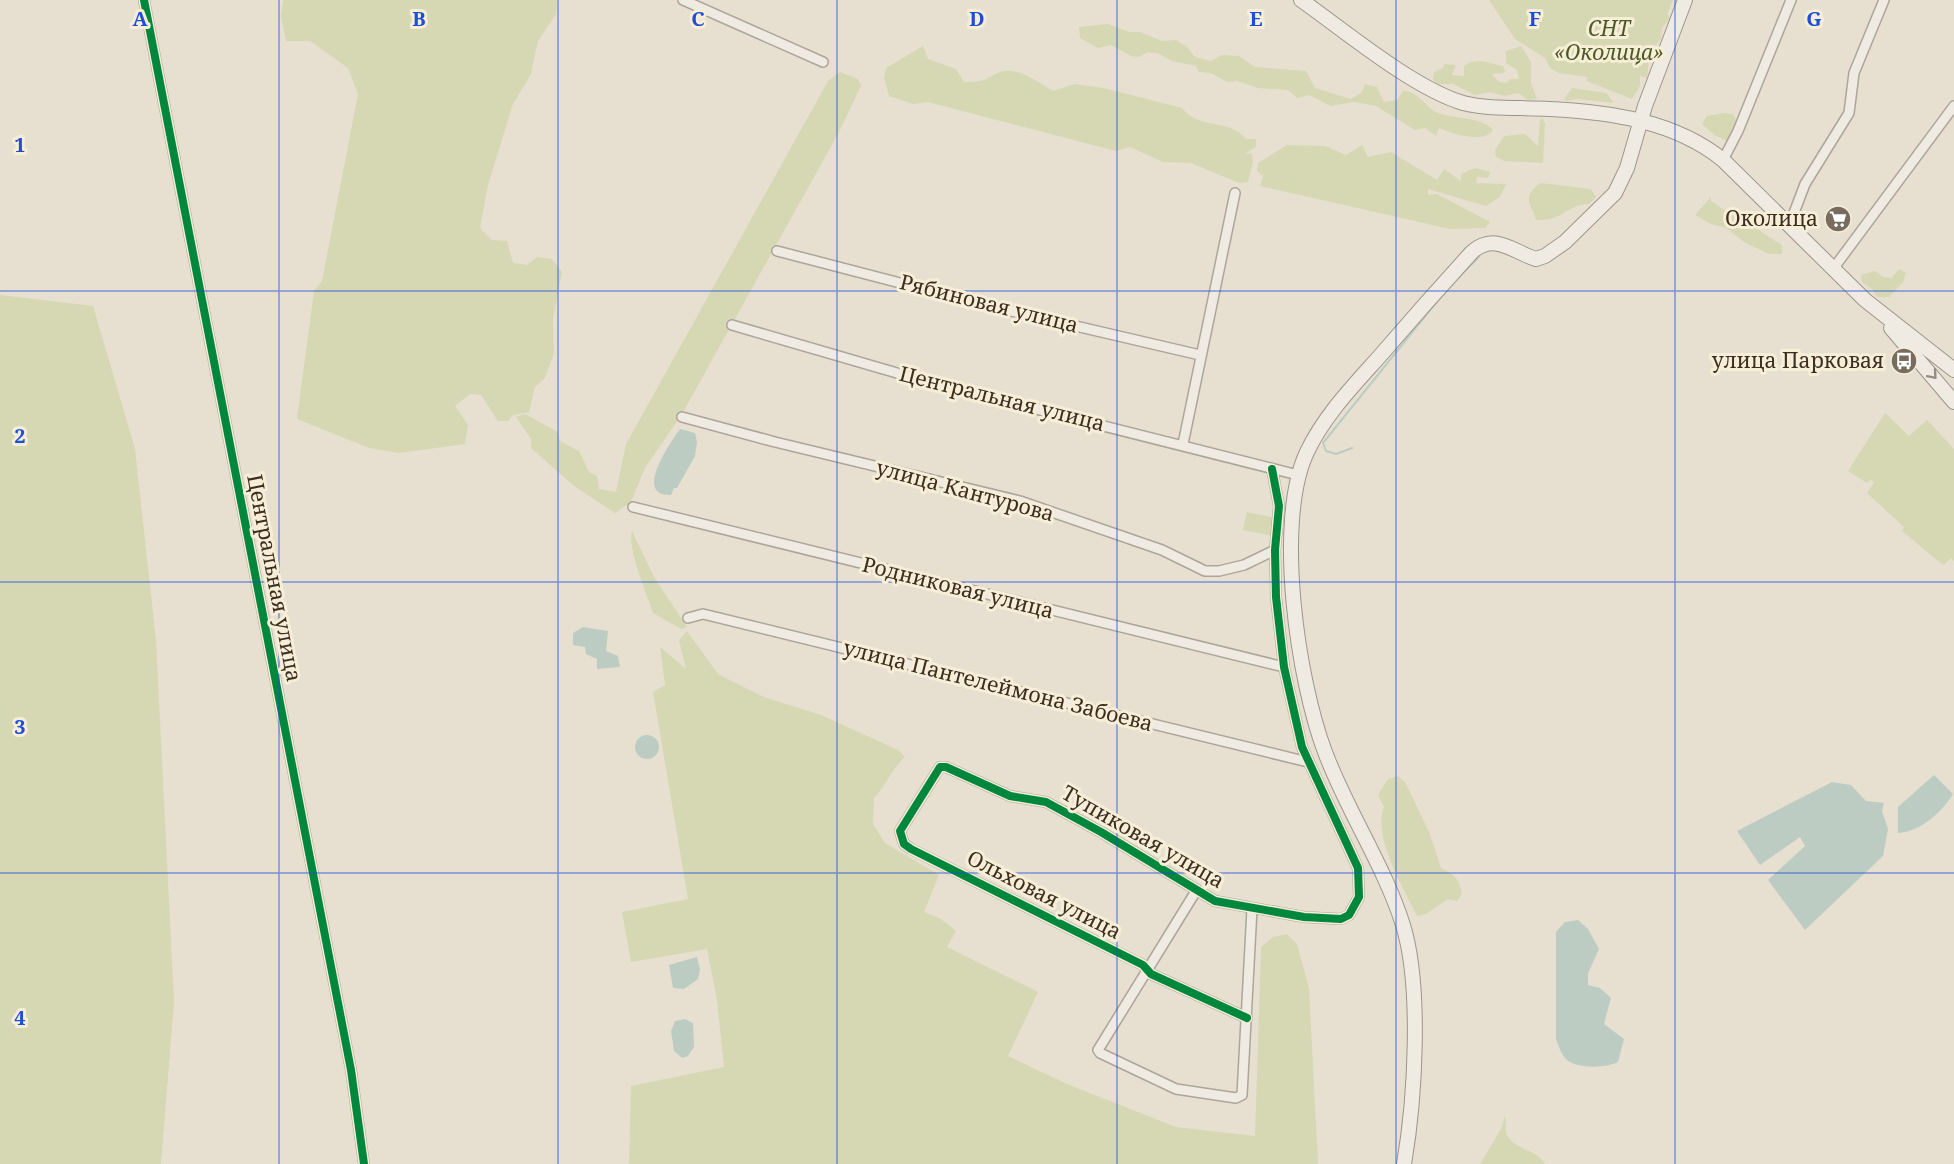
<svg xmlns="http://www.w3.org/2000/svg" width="1954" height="1164" viewBox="0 0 1954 1164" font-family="'Noto Serif',serif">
  <rect width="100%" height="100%" fill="#e7e0d1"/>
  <g fill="#d6d7b3">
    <path d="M283,0H557L556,14L538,41L531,74L513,104L488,185L480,228L492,240L507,241L513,263L527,265L537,257L552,259L562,272L553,320L554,354L545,378L535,387L529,412L513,415L508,421H498L481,395L470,394L455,406L468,425L465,444L399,453L369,448L297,419L314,291L322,281L358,94L348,68L310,41H286L281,16Z"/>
    <path d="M1489,0H1673L1667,14L1670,18L1662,28L1661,39L1650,52L1647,78L1640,76V86L1632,99L1587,81V77L1559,73L1550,68L1545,58L1515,39Z"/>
    <path d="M1108,24L1129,32H1140L1162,41L1176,40L1187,47L1195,57L1211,61L1222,55L1239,56L1255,67L1306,71L1315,88L1351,99L1362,92L1365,84L1377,87L1384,102L1397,100L1403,91C1417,91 1424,104 1434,111C1448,120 1481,115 1493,130C1485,144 1452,134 1439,128L1436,136L1425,128L1415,130L1376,106L1355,102L1330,106L1309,95L1297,98L1288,90L1258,88L1237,81L1227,82L1211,73L1199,72L1196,66L1172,61L1157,53L1148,52L1139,57L1131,56L1111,45L1098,48L1080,38L1079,27Z"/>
    <path d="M923,46L928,59L956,69L964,82C986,82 982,80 1000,72C1017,66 1039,83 1053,91L1075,84L1104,88L1182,108C1198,130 1230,118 1246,139H1256V147L1246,153L1252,154L1253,162L1248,182L1239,183L1191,163L1163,162L1130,147L1116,151L928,102L913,104L889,96L884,78L886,68Z"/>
    <path d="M1521,46L1531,62V83L1537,99L1528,100L1518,93L1504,96L1490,92L1475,95L1453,84H1438L1433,80L1434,72L1443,68L1444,64L1456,65L1452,75L1464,76V66C1478,56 1489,64 1503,66L1505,71L1503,73L1492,74L1499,82L1506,83L1510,79H1519L1517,70L1506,63V51Z"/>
    <path d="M840,72L858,79L861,86L838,134L682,414L645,468L631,502L615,513L574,486L531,448V439L516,417L525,414L558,432L560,441L579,451L589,472L597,476L599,489L616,492L626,444L828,81Z"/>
    <path d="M1572,88L1606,93L1614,103L1578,99L1566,101L1564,99Z"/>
    <path d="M1724,113L1733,114L1736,120L1741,122L1732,143L1716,136L1702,124L1707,116Z"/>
    <path d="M1540,119H1543L1545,123L1543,163L1504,161L1496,157L1495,150L1504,136L1525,134L1538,146Z"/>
    <path d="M1287,145L1325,146L1346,155L1362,145L1368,157L1391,152L1437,180L1444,169L1461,181V174L1475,168L1490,172L1488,178L1477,177L1476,183L1506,184L1500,197L1486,206L1428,189V195L1437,194L1490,222L1485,228L1450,229L1260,186L1263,176L1257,171L1258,163Z"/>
    <path d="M1540,183L1591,189L1596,197L1589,204C1565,205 1563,222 1536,220C1531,203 1521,198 1540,183Z"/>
    <path d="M1711,197V201L1732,215L1755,223L1760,231L1782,245V254H1769L1744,242L1726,228L1711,224L1695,215Z"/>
    <path d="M1899,269L1906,273L1903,282L1889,297H1877L1873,290L1862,282L1861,275L1875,271L1883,277L1892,278Z"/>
    <path d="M0,295L93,306L135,449L156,640L174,1002L161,1164H0Z"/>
    <path d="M1885,413L1909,436L1927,420L1954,449V561L1951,558L1943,565L1902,531L1904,527L1867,493L1874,483L1871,479L1867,483L1848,471Z"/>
    <path d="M1247,512L1275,518L1273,536L1243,530Z"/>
    <path d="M632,531L654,577L687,627L681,629L653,613C647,594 627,549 632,531Z"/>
    <path d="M687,631L718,674L764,697L821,715L898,750L905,757C891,769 887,785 874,798L873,824L885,843L939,875L924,912L941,919L956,931L947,947L1038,992L1008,1056L1067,1084L1176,1127L1255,1136L1261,947L1273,937L1287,934L1297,944L1309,988L1318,1164H629L631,1086L724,1067L717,1000L707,949L631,962L622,912L688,899L653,692L665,685L660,647L686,669L679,640Z"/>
    <path d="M1398,776L1405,782L1429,832L1441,868C1454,874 1460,879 1462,894L1457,901L1448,899L1426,914L1417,916C1404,889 1372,837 1384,807L1378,795L1388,779Z"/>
    <path d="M1505,1116C1507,1122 1504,1129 1507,1135C1516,1151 1537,1149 1545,1164H1480L1501,1129Z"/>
  </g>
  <g fill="#bcccc2">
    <path d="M680,429L695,433L697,442L695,456L677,488H674L671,495C633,496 670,443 680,429Z"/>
    <path d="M583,627L608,631L606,651L618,656L620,667L597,669V659L586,654L585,647L573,645V633Z"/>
    <circle cx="647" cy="747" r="12"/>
    <path d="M1934,775L1953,794C1942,812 1920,832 1898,833V807Z"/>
    <path d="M1832,782L1851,785L1866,801L1884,803L1882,811L1888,829L1883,856L1805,930L1768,880L1805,846L1800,837L1760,865L1737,831Z"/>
    <path d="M1578,920L1588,929L1599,949L1588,973V985L1600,988L1611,998L1604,1024L1624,1039L1618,1062C1606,1068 1578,1069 1567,1060C1561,1054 1559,1047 1556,1039V932L1565,922Z"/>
    <path d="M697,957L700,969L698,979L684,989L673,988L669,965Z"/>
    <path d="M685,1019L693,1023L694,1047L688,1056L682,1058L674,1051L671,1031L675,1021Z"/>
  </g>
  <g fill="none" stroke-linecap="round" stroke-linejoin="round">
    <g stroke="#bcccc2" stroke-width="2">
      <path d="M1455,281L1479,257"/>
      <path d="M1352,448L1336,454L1326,451L1323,443L1447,289"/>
    </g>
    <defs>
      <g id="street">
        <path d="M144,0L351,1070L364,1164"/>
        <path d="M683,0L823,62"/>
        <path d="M1723,160L1738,131L1791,0"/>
        <path d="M1789,226L1805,184L1849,113L1854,73L1884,0"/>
        <path d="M777,251L977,303L1200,355"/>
        <path d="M1833,269L1954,106"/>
        <path d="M732,325L921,380L1298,475"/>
        <path d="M682,417L775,442L1020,501L1162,550L1205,571H1219L1244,565L1275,550"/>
        <path d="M1183,444L1235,193"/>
        <path d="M633,507L1284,667"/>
        <path d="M688,618L703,614L1308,762"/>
        <path d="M1196,891L1098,1050L1100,1053L1176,1089L1236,1098L1242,1095L1252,909"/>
        <path d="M1247,1018L1151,974L1143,965L911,849L904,844L900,831L940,767H946L1010,796L1046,802L1101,832L1215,901L1304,917L1341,919L1349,915L1359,897L1358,868L1302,747L1284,667L1276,597L1275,550L1279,506L1272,469"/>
      </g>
      <g id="secondary">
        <path d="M1301,0C1345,31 1413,88 1463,103C1491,110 1522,107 1550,109C1610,112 1675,121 1723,160L1865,300L1954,370"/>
        <path d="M1891,328L1954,402"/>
        <path d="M1404,1164C1415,1100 1422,987 1403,925C1384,865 1347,811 1325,752C1298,681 1274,522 1307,452C1324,416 1353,386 1379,357C1410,321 1441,286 1472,252C1495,232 1513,252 1536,259L1545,256L1565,242L1615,193L1627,168L1645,106L1685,0"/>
      </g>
    </defs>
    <use href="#street" stroke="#ada599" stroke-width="12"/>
    <use href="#secondary" stroke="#9c958a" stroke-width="16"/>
    <use href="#street" stroke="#efebe3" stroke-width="9"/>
    <use href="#secondary" stroke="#efebe3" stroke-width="14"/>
    <defs>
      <g id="cycleway">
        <path d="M144,0L351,1070L364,1164"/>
        <path d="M1247,1018L1151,974L1143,965L911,849L904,844L900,831L940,767H946L1010,796L1046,802L1101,832L1215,901L1304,917L1341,919L1349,915L1359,897L1358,868L1302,747L1284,667L1276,597L1275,550L1279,506L1272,469"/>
      </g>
    </defs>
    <use href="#cycleway" stroke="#f7eed8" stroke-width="11"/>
    <use href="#cycleway" stroke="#00873e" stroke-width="8"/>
  </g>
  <defs><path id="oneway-chevron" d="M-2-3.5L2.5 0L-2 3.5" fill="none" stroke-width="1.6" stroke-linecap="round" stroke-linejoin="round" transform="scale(1.5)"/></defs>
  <use stroke="#968c82" href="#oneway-chevron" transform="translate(1933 375) rotate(49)"/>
  <path fill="none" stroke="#1d4ed8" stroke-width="1.5" stroke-opacity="0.55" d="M279,0V1164M558,0V1164M837,0V1164M1117,0V1164M1396,0V1164M1675,0V1164M0,291H1954M0,582H1954M0,873H1954"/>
  <defs>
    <symbol id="supermarket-disc" viewBox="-11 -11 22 22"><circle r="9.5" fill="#786c5e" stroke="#f7eed8"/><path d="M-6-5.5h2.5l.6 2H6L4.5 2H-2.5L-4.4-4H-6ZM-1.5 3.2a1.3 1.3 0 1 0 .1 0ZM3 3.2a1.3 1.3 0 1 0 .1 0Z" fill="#fff"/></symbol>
    <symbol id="bus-disc" viewBox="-11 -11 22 22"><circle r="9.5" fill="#786c5e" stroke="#f7eed8"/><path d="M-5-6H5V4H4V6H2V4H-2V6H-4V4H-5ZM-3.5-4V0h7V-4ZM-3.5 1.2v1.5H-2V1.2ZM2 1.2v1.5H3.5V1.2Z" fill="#fff"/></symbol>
  </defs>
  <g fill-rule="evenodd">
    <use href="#supermarket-disc" x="1823" y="204" width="30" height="30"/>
    <use href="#bus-disc" x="1889" y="346" width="30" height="30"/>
  </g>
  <g text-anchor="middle" stroke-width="6" stroke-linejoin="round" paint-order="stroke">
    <g font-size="21" font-style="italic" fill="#4d5a26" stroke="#f7eed8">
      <text x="1609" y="36">СНТ<tspan x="1609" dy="24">«Околица»</tspan></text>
    </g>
    <g font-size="21" fill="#3d2e20" stroke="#f7eed8" text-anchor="end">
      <text x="1818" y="226">Околица</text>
      <text x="1884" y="368">улица Парковая</text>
    </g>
    <g font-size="21" fill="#3d2e20" stroke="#f7eed8">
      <text transform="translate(989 304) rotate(14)" y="7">Рябиновая улица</text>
      <text transform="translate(1002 399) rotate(14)" y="7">Центральная улица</text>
      <text transform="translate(965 491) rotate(15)" y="7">улица Кантурова</text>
      <text transform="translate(274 578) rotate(79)" y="7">Центральная улица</text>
      <text transform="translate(958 588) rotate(14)" y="7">Родниковая улица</text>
      <text transform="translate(998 686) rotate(14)" y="7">улица Пантелеймона Забоева</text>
      <text transform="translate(1143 837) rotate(30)" y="7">Тупиковая улица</text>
      <text transform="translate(1044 895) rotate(27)" y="7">Ольховая улица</text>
    </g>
  </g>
  <g font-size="20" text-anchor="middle" font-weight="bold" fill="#1d4ed8" stroke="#f7eed8" stroke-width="6" stroke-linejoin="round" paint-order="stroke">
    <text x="140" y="26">A</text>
    <text x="419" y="26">B</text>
    <text x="698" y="26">C</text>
    <text x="977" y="26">D</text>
    <text x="1256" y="26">E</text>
    <text x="1535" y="26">F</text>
    <text x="1814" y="26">G</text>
    <text x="20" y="152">1</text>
    <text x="20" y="443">2</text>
    <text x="20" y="734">3</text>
    <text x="20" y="1025">4</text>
  </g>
</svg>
